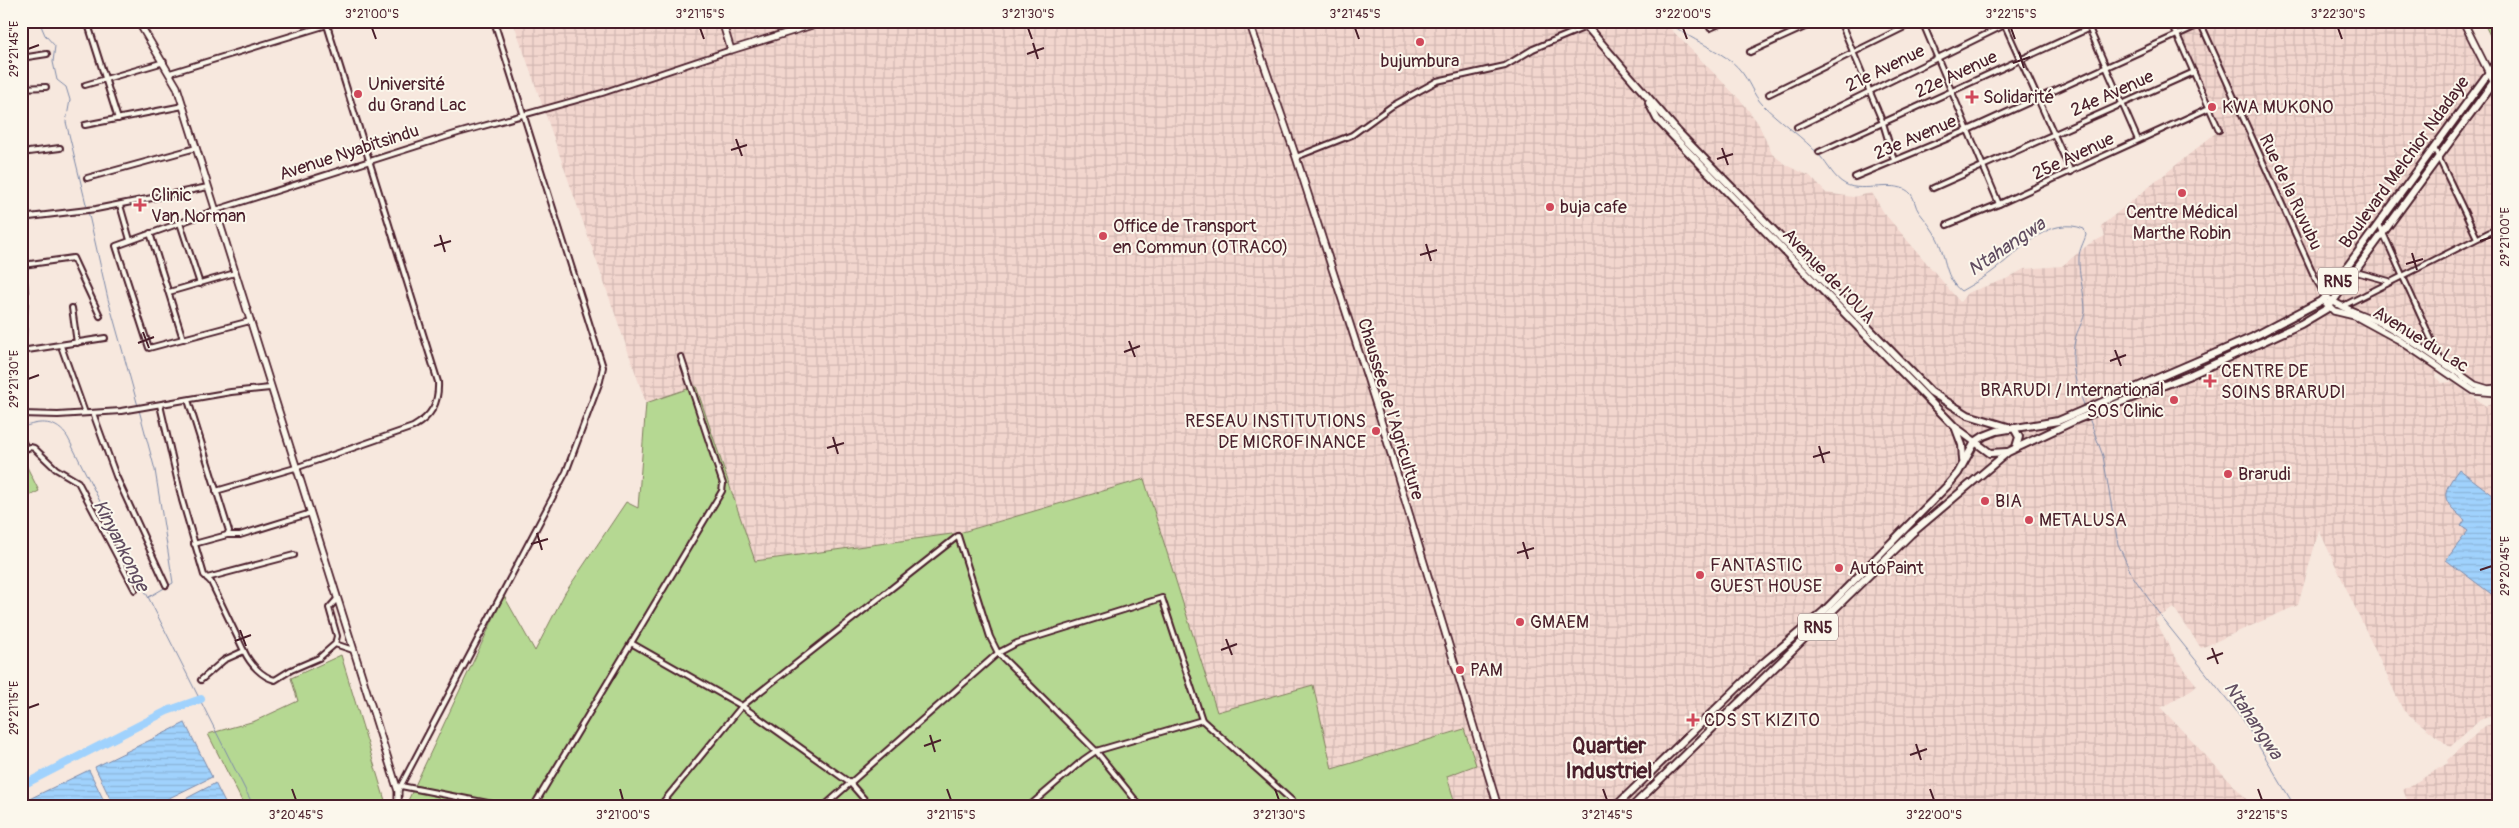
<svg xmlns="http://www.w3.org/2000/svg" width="2519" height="828" viewBox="0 0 2519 828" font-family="Pangolin,sans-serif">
  <defs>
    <pattern id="industrial-grid" width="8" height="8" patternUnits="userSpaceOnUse" patternTransform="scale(1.25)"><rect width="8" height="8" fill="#f2d6ce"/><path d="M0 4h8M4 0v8" fill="none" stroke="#d1b7b1"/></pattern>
    <pattern id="water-rules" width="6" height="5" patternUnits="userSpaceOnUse" patternTransform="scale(1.25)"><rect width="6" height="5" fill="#a0d2fd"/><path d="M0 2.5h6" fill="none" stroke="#8bb4d9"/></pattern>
  </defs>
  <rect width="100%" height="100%" fill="#f7e8de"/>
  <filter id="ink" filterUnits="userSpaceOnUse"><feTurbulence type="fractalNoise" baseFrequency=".02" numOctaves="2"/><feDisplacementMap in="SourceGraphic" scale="10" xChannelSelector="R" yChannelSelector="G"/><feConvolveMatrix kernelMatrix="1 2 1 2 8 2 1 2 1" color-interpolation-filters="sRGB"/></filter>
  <g filter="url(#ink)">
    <g fill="url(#industrial-grid)">
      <path d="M513,21H1663L1743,103L1758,123L1772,154L1788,166L1810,176L1826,193L1853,197L1872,193L1884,213L1960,302L1967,293L2006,279L2024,269L2062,266L2089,244L2105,236L2101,226L2218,131L2169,21H2463L2493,81L2498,76V385L2484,386L2445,361L2435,377L2442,383L2452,382L2486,406L2498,401V499L2459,470L2450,507L2466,520L2468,531L2446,560L2498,599V714L2480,720L2450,747L2403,710L2319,530L2298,605L2201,648L2174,608L2155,619L2172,652L2197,686L2161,708L2254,807H1456L1447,776L1472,767L1464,729L1331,769L1313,685L1217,713L1144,479L959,533L755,561L696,386L646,403Z"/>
      <path d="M2498,722V807H2410L2403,790L2448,763L2447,760L2485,726Z"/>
    </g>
    <g fill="#b5d892" stroke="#807c5e">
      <path d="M2483,21H2498V42L2495,46Z"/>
      <path d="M696,386L755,561L959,533L1144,479L1217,712L1313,685L1332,769L1464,729L1476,765L1447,776L1456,807H405L504,596L535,651L565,593L626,502L638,508L646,403Z"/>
      <path d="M21,455L39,491L21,500Z"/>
      <path d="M341,655L387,807H245L208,734L255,721L298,701L291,678Z"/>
    </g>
    <g fill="url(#water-rules)" stroke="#7e8aa9">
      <path d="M2459,469L2498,499V599L2446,560L2468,531L2461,526L2465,520C2441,500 2440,495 2459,469Z"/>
      <path d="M185,723L212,777L151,807H114L95,767Z"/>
      <path d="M89,770L107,807H21V803Z"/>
      <path d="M215,783L227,807H170L212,785Z"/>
    </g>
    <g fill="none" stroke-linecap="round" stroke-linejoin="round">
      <g stroke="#7e8aa9" stroke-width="1">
        <path d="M39,21L45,35L55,46L53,62L57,80L66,87L70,100L66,122L87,208"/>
        <path d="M1668,21C1688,40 1725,51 1740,70C1749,80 1753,95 1763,105C1781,123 1803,137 1820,156C1828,165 1834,178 1845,184C1862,194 1898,178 1911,194C1915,199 1915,207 1919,212C1926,221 1933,229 1938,240C1946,258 1945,279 1961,291C1973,284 1986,277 1997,268C2022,249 2050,215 2084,229L2086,235C2084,242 2079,250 2079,257C2078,275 2085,293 2085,311C2084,320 2079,327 2076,336C2069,362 2075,383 2085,407"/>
        <path d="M88,211L108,299L138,406"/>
        <path d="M139,410L155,470L173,583L149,597"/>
        <path d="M2089,418L2103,456L2118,544L2132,575L2162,618L2242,718L2295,807"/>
        <path d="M21,428C40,420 57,420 68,438L254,807"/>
        <path d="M393,807L394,802"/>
      </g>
      <path stroke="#a0d2fd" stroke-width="8" d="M21,786L167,711L201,699"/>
      <defs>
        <g id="street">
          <path d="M87,21L118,119"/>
          <path d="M1840,21L1883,123L1894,160"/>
          <path d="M1922,21L1999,204"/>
          <path d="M2003,21L2071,172"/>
          <path d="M2086,21L2138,140"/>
          <path d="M2171,21L2219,130"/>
          <path d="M21,23L36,21"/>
          <path d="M1710,28L1726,21"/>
          <path d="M1750,52L1818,21"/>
          <path d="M21,58L47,54"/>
          <path d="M170,73L340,21"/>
          <path d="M85,85L164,62"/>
          <path d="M21,88L46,87"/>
          <path d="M1769,94L1917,21"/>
          <path d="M85,125L183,106"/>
          <path d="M1797,127L2013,21"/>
          <path d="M2434,148L2477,238"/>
          <path d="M1819,152L2105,21"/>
          <path d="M21,153L60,148"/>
          <path d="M1296,157L1352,135L1392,106L1437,81L1505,66L1533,49L1586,27"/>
          <path d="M1855,177L1968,130L2201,24L2316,280L2326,296"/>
          <path d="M87,178L196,148"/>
          <path d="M1933,188L2194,72"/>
          <path d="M120,205L130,240"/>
          <path d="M21,218L96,209L208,187"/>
          <path d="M180,223L200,284"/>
          <path d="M2379,224L2441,361"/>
          <path d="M1947,225L1999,204L2209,108"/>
          <path d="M150,233L183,339"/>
          <path d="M21,244L25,293L21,381"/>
          <path d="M23,265L73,258L100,316"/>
          <path d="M2345,269L2389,281"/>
          <path d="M169,292L235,273"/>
          <path d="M2343,306L2498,228"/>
          <path d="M72,308L77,343"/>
          <path d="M250,321L149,348L116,246L216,210L458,133L602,93L731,50"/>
          <path d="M61,346L85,413"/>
          <path d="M21,351L105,338"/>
          <path d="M188,400L229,531L227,535L194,544"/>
          <path d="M160,405L182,500L204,575L211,582L244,651L224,660L201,680"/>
          <path d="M93,413L116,476L166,585"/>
          <path d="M21,414L58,415L121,411L231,392L270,388"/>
          <path d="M21,438L26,448"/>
          <path d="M21,451L30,447L34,448L56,469L78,482L135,590"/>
          <path d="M216,491L295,468L413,427C432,416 439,403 438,382L327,25"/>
          <path d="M227,535H240L311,513"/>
          <path d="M207,578L294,555"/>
          <path d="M631,643L742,706L850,783L871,807"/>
          <path d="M335,644L353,650"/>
          <path d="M244,651C250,664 262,677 275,680L291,670L319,658L335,644L337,636L329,608L337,599"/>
          <path d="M401,786L508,807"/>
          <path d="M398,791L566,472L600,381L603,367L494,21"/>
          <path d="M533,807L722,491L723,484L681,357"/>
          <path d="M659,807L742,706L958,536L990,637L998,653L1096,751L1141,807"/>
          <path d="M823,807L998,653L1017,643L1162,598L1202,720L1299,807"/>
          <path d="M1028,807L1083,760L1096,751L1202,720"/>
        </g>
        <g id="secondary">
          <path d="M138,21L177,87L398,791V807"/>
          <path d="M722,21L731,50L825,21"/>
          <path d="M1249,21L1296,157L1378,411L1498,807"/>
          <path d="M2463,21L2498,91"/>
          <path d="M2327,297C2342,310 2370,316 2389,327C2418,344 2447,365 2475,385L2488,389L2498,388"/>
          <path d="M2323,300L2334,311L2355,316L2399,340L2474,391L2498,393"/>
        </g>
        <g id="primary">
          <path d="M1582,21L1678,132L1931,392L1968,415L2008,427"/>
          <path d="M1649,103L1657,119L1674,137L1955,427L1990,453L2007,452"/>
          <path d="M2014,428L2019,437L2016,447"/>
          <path d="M1956,429L1962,445L1963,460"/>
          <path d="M1615,807L1763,663L1824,611L1948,485L1958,473L1975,442L1984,436L1997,431L2058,421L2253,337L2323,300L2498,60"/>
          <path d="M1632,807L1911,534L2008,452L2078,419L2190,375L2301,324L2328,308L2498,76"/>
        </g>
      </defs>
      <use href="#street" stroke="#4a1f2b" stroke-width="8"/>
      <use href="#secondary" stroke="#4a1f2b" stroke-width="9"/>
      <use href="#primary" stroke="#4a1f2b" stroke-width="10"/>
      <use href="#street" stroke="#fbf7ec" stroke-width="4"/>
      <use href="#secondary" stroke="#fbf7ec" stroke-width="5.5"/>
      <use href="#primary" stroke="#fbf7ec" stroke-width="6"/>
    </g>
  </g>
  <path fill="none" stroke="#4a1f2b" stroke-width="2" d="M372,28L376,39M700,28L704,39M1028,28L1032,39M1355,28L1359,39M1683,28L1687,39M2011,28L2015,39M2338,28L2342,39M1033,43L1038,59M28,49L39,45M2019,52L2024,68M1027,54L1044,48M2013,63L2030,57M736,139L742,156M1722,148L1728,165M731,150L747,145M1717,159L1733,154M440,235L445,252M2480,241L2492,237M1426,244L1431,261M434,246L451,241M2412,253L2417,270M1420,255L1437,250M2406,264L2423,259M143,332L149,348M1129,341L1135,357M138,343L154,337M2115,350L2121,366M1124,352L1140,346M2110,361L2126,355M28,379L39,375M833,437L838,454M1819,446L1824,463M827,448L844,443M1813,457L1830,452M537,533L542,550M1523,542L1528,559M531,544L548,539M1517,553L1534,548M2480,570L2492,566M240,630L246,646M1226,639L1232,655M235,641L251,635M2212,648L2218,664M1221,650L1237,644M2207,659L2223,653M28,708L39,704M930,735L935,752M1916,744L1921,760M924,746L941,740M1910,755L1927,749M292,789L296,800M620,789L623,800M947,789L951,800M1275,789L1279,800M1603,789L1607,800M1930,789L1934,800M2258,789L2262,800"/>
  <g fill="#d1495b" stroke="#fbf7ec" stroke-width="2">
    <circle cx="1420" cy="42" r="5"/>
    <circle cx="358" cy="94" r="5"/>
    <path d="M1969.5 89.5h5v5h5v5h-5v5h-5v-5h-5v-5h5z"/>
    <circle cx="2212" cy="107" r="5"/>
    <circle cx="2182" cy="193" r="5"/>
    <path d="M137.5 197.5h5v5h5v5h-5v5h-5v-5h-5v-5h5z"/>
    <circle cx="1550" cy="207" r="5"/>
    <circle cx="1103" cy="236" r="5"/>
    <path d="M2207.5 373.5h5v5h5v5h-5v5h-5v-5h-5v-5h5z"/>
    <circle cx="2174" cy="400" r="5"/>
    <circle cx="1376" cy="431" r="5"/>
    <circle cx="2228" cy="474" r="5"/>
    <circle cx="1985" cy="501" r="5"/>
    <circle cx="2029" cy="520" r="5"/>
    <circle cx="1839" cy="568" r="5"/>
    <circle cx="1700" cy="575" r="5"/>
    <circle cx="1520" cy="622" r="5"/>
    <circle cx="1460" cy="670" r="5"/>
    <path d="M1690.5 712.5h5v5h5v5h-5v5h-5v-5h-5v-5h5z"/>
  </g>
  <g text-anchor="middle" stroke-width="4" stroke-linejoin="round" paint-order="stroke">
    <g fill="#fbf7ec" stroke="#7f6065" stroke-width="1">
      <rect x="2318" y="267.5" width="40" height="27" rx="4"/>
      <rect x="1798" y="613.5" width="40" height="27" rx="4"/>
    </g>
    <g font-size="16" font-weight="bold" fill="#4a1f2b">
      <text x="2338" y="287">RN5</text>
      <text x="1818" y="633">RN5</text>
    </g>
    <g font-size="18" fill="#4a1f2b" stroke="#fbf7ec" text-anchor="start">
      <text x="1420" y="67" text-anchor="middle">bujumbura</text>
      <text x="368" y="90">Université<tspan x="368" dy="21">du Grand Lac</tspan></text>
      <text x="1983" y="103">Solidarité</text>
      <text x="2222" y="113">KWA MUKONO</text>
      <text x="151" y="201">Clinic<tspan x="151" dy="21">Van Norman</tspan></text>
      <text x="1560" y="213">buja cafe</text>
      <text x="2182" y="218" text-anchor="middle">Centre Médical<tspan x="2182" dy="21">Marthe Robin</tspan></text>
      <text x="1113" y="232">Office de Transport<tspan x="1113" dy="21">en Commun (OTRACO)</tspan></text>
      <text x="2221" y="377">CENTRE DE<tspan x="2221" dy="21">SOINS BRARUDI</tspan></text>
      <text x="2164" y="396" text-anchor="end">BRARUDI / International<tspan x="2164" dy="21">SOS Clinic</tspan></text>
      <text x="1366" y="427" text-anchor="end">RESEAU INSTITUTIONS<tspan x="1366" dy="21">DE MICROFINANCE</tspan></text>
      <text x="2238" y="480">Brarudi</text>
      <text x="1995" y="507">BIA</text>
      <text x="2039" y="526">METALUSA</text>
      <text x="1710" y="571">FANTASTIC<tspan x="1710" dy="21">GUEST HOUSE</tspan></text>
      <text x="1849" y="574">AutoPaint</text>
      <text x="1530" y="628">GMAEM</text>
      <text x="1470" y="676">PAM</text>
      <text x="1704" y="726">CDS ST KIZITO</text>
    </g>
    <g font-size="18" fill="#4a1f2b" stroke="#fbf7ec">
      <text transform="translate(1885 68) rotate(-26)" y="6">21e Avenue</text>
      <text transform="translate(1956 74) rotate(-25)" y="6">22e Avenue</text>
      <text transform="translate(2112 93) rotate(-24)" y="6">24e Avenue</text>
      <text transform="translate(1915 137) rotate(-23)" y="6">23e Avenue</text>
      <text transform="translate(349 152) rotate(-18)" y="6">Avenue Nyabitsindu</text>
      <text transform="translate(2073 156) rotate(-25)" y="6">25e Avenue</text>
      <text transform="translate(2404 162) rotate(-54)" y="6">Boulevard Melchior Ndadaye</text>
      <text transform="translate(2291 192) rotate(65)" y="6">Rue de la Ruvubu</text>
      <text transform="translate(1829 276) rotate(46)" y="6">Avenue de l'OUA</text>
      <text transform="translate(2421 339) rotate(32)" y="6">Avenue du Lac</text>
      <text transform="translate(1391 409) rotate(73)" y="6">Chaussée de l'Agriculture</text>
    </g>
    <g font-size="19" font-style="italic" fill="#604c60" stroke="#fbf7ec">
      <text transform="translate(2006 246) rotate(-34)" y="7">Ntahangwa</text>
      <text transform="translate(122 545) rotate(63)" y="7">Kinyankonge</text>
      <text transform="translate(2254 720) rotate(56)" y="7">Ntahangwa</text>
    </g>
    <g font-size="22" font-weight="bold" fill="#4a1f2b" stroke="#fbf7ec">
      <text x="1609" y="753">Quartier<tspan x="1609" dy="25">Industriel</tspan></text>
    </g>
  </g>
  <rect width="2519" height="828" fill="none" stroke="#fbf7ec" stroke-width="55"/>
  <rect x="28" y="28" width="2464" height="772" fill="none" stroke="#4a1f2b" stroke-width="2"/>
  <g font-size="12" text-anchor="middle" fill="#4a1f2b">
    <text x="372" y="18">3°21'00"S</text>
    <text x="700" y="18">3°21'15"S</text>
    <text x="1028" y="18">3°21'30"S</text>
    <text x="1355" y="18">3°21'45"S</text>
    <text x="1683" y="18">3°22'00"S</text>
    <text x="2011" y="18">3°22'15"S</text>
    <text x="2338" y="18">3°22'30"S</text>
    <text transform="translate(14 49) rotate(-90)" y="4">29°21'45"E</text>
    <text transform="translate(2505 237) rotate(-90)" y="4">29°21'00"E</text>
    <text transform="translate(14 379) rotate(-90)" y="4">29°21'30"E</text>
    <text transform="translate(2505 566) rotate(-90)" y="4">29°20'45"E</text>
    <text transform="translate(14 708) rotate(-90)" y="4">29°21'15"E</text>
    <text x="296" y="819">3°20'45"S</text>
    <text x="623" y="819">3°21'00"S</text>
    <text x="951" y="819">3°21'15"S</text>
    <text x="1279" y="819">3°21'30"S</text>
    <text x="1607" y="819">3°21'45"S</text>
    <text x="1934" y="819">3°22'00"S</text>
    <text x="2262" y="819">3°22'15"S</text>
  </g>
</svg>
